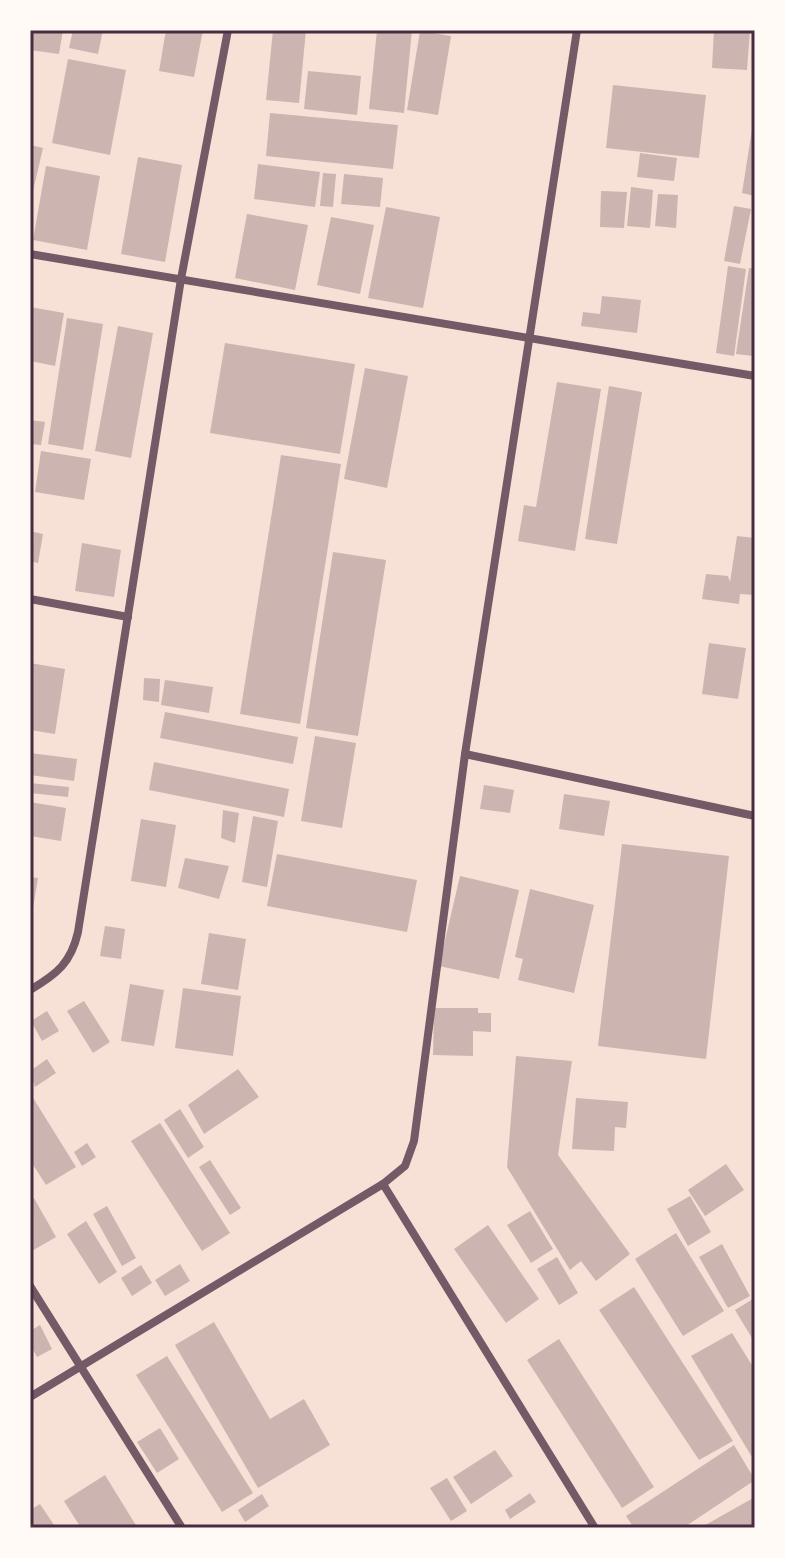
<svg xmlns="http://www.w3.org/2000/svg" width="785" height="1558" viewBox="0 0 785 1558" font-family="'Archivo Narrow',sans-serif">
  <rect width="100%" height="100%" fill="#f7e1d7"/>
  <g fill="#ccb4b1">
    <path d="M30,30H63L59,54L30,50Z"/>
    <path d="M73,30H103L98,54L69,48Z"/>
    <path d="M166,30H203L194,77L159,71Z"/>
    <path d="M273,30H306L299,103L266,100Z"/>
    <path d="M377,30H412L404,113L369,109Z"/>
    <path d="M714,30H750L747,70L712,68Z"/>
    <path d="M420,31L451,36L438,115L407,110Z"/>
    <path d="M68,59L126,70L110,155L52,143Z"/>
    <path d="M308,71L361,76L357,115L304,109Z"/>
    <path d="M613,85L706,95L699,158L606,148Z"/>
    <path d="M270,113L398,125L393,169L266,156Z"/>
    <path d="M753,123H755V196L742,193Z"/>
    <path d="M30,145L43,148L31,200H30Z"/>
    <path d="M640,153L677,158L674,181L637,177Z"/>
    <path d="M138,157L182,165L165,262L121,254Z"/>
    <path d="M258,164L320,172L315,207L254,199Z"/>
    <path d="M46,166L100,176L87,250L33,240Z"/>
    <path d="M323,173L336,174L333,207L320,206Z"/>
    <path d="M344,174L383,178L380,207L341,204Z"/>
    <path d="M631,187L653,190L650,228L627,226Z"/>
    <path d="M601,191L627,192L624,228L600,227Z"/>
    <path d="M658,194L678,195L676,228L655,226Z"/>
    <path d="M734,206L751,209L740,264L724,261Z"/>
    <path d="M386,207L440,217L423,308L368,298Z"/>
    <path d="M247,214L308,225L295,290L235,278Z"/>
    <path d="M331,217L374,225L360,294L317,285Z"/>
    <path d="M728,266L746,269L734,356L716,353Z"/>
    <path d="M749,268L755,269L753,356L736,354Z"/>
    <path d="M602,296L641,300L637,333L581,326L583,312L600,314Z"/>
    <path d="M30,307L64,313L55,366L30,361Z"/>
    <path d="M67,318L103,324L83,450L48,444Z"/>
    <path d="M118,326L153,333L131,458L95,451Z"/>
    <path d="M225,343L355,364L340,454L210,433Z"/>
    <path d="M365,368L408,376L387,488L344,479Z"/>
    <path d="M557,382L601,389L575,551L518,541L524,505L536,507Z"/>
    <path d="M609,386L642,392L617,544L585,539Z"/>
    <path d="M30,420L45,422L41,445L30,444Z"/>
    <path d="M41,451L91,459L84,500L35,492Z"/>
    <path d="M281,455L341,464L300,724L240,714Z"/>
    <path d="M30,531L43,534L38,563L30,561Z"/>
    <path d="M737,536L755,538V595L740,594L739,604L702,599L706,574L728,576L730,582Z"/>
    <path d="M82,543L121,550L114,597L75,591Z"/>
    <path d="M333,552L386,560L358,736L306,728Z"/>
    <path d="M709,643L746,648L738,699L702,694Z"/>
    <path d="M30,663L65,669L55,734L30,730Z"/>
    <path d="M144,678L160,679L159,702L143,700Z"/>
    <path d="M165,680L213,687L209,713L161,705Z"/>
    <path d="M165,712L298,737L293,764L160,738Z"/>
    <path d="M315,736L356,743L342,828L301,821Z"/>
    <path d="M30,753L77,759L74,781L30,775Z"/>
    <path d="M154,762L289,789L284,817L149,790Z"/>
    <path d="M30,783L69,787L68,797L30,793Z"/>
    <path d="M484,785L514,790L510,813L480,809Z"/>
    <path d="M564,794L610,801L604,836L559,829Z"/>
    <path d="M30,802L66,808L61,841L30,836Z"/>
    <path d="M223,810L239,813L235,843L221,838Z"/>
    <path d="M253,816L278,821L267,887L242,882Z"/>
    <path d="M141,819L176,825L166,887L131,881Z"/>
    <path d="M622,844L729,856L706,1059L598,1046Z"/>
    <path d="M277,854L417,880L407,932L267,906Z"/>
    <path d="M185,858L229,866L219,899L178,888Z"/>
    <path d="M460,876L519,890L499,979L439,966Z"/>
    <path d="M30,877L38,878L32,914H30Z"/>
    <path d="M530,889L594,905L574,993L518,980L523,959L515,957Z"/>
    <path d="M105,926L125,929L121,959L100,956Z"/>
    <path d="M209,933L246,939L238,990L201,984Z"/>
    <path d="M130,984L164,990L154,1046L121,1041Z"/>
    <path d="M183,988L241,996L233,1056L175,1048Z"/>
    <path d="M84,1001L110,1042L93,1053L67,1011Z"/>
    <path d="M434,1008H478V1013H491V1032L473,1031V1056L433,1055Z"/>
    <path d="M47,1011L59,1031L42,1041L31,1021Z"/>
    <path d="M516,1056L572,1061L558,1155L630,1254L596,1281L581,1261L570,1270L507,1167Z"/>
    <path d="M47,1059L56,1073L35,1087L30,1071Z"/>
    <path d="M238,1069L259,1097L204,1134L188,1105Z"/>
    <path d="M30,1093L76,1167L46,1185L30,1160Z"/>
    <path d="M576,1098L628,1102L626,1128L615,1127L614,1151L572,1149Z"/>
    <path d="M180,1109L204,1147L188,1158L164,1120Z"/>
    <path d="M160,1123L230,1233L202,1251L131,1141Z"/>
    <path d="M87,1143L96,1157L82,1166L74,1152Z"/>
    <path d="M210,1160L241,1208L230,1215L199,1167Z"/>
    <path d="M726,1164L744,1190L705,1216L688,1190Z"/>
    <path d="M690,1196L711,1232L688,1246L667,1209Z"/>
    <path d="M34,1198L56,1237L30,1252V1201Z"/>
    <path d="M107,1206L136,1258L122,1266L93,1214Z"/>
    <path d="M530,1211L553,1249L531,1263L507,1225Z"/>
    <path d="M86,1221L117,1272L99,1284L67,1234Z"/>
    <path d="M488,1225L539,1299L506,1323L454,1249Z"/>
    <path d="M676,1233L724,1311L683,1336L635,1259Z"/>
    <path d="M722,1244L750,1296L728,1308L699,1257Z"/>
    <path d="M557,1257L578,1293L559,1305L537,1269Z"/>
    <path d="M180,1264L190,1281L165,1296L155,1280Z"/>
    <path d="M141,1265L152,1283L132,1296L121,1278Z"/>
    <path d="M634,1287L733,1441L699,1460L599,1310Z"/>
    <path d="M753,1299L755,1302V1343L735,1310Z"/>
    <path d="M214,1322L270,1419L304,1399L330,1445L258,1488L175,1345Z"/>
    <path d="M40,1325L52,1349L37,1357L30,1344V1331Z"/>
    <path d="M732,1333L755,1370V1462L691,1356Z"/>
    <path d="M559,1339L654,1487L622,1508L527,1360Z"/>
    <path d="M167,1356L253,1493L222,1512L136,1375Z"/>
    <path d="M160,1428L179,1459L157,1473L137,1442Z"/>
    <path d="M734,1445L755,1480L683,1528H634L626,1516Z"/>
    <path d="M495,1450L513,1476L471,1504L453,1477Z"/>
    <path d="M105,1475L137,1527L135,1528H81L64,1501Z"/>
    <path d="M447,1478L467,1511L451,1521L430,1488Z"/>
    <path d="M530,1493L536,1502L510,1519L505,1510Z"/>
    <path d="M262,1494L269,1506L245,1522L238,1510Z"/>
    <path d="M755,1497V1528H700Z"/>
    <path d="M40,1504L56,1528H30V1510Z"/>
  </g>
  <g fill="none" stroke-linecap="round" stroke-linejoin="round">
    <g stroke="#755966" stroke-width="8">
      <path d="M30,254L755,376"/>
      <path d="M30,599L128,617"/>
      <path d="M465,754L755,816"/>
      <path d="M30,990C57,974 71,963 78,932L181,279L228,30"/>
      <path d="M383,1184L595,1528"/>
      <path d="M30,1286L182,1528"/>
      <path d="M30,1397L383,1184L405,1166L414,1141L465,754L577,30"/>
    </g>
  </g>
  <rect width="785" height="1558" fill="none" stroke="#fffaf5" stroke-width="64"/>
  <rect x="32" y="32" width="721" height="1494" fill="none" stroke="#4a2c40" stroke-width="3"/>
</svg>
